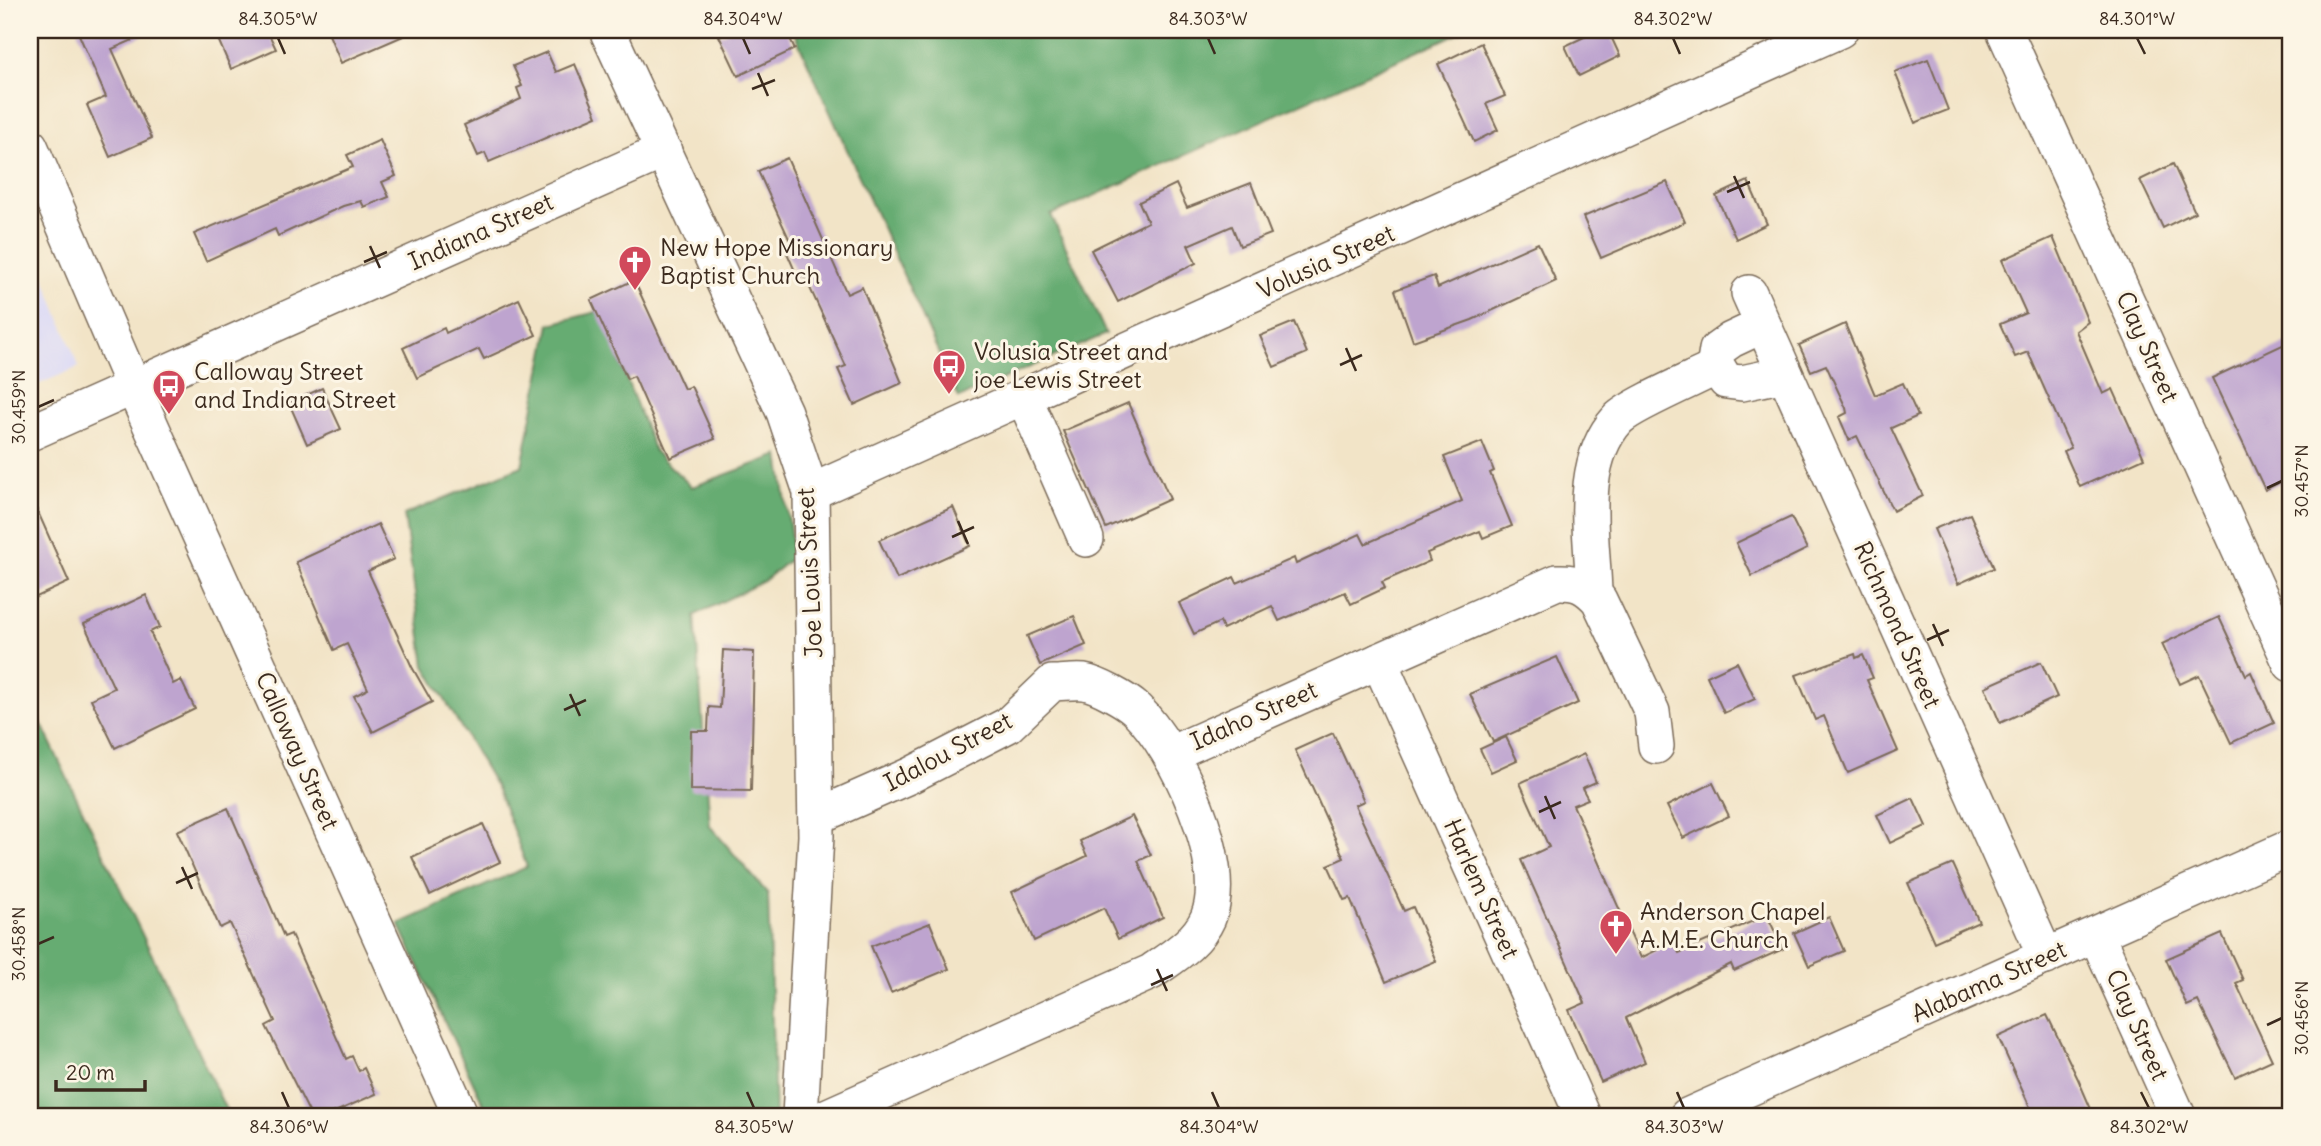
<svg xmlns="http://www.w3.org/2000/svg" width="2321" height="1146" viewBox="0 0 2321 1146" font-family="Delius,sans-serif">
  <rect width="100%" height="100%" fill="#fcf5e5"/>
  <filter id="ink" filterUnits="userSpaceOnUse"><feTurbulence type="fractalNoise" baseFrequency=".0143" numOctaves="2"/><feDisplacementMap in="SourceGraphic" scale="14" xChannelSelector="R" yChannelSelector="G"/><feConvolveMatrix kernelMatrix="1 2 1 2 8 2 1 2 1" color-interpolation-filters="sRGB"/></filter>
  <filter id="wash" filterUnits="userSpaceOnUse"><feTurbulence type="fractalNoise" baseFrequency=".00686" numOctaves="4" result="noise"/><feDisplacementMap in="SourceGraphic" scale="28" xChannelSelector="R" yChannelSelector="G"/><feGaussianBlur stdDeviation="1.57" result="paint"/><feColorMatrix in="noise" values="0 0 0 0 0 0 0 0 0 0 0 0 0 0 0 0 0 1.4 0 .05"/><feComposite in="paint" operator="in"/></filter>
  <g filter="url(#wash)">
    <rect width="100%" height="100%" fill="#f2e4c7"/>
    <path fill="#d8d7f8" d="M30,241L79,367L30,388Z"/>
    <g fill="#66ac72" stroke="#506b48" stroke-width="2">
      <path d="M793,30H1465L1051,215L1106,334L959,398Z"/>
      <path d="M600,311L655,452L692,487L779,455L794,556L764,581L695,615L710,826L768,894L775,1116H489L399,924L527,867L498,790L425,666L404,515L522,466L550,324Z"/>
      <path d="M30,700L229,1116H30Z"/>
    </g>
    <g id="blocks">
      <g fill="#bea4cf">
        <path d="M77,30H156L112,49L152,138L110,157L87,105L106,97Z"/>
        <path d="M214,30H267L276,49L231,69Z"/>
        <path d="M327,30H417L341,63Z"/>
        <path d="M732,30H786L795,49L738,76L719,36Z"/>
        <path d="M1599,30H1608L1620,56L1579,76L1565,46Z"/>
        <path d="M1481,43L1505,96L1486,104L1498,130L1474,142L1438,64Z"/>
        <path d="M547,52L556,72L575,64L597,116L489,162L485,153L478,156L464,125L521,99L517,88L522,86L513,66Z"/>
        <path d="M1928,59L1948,110L1915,123L1895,72Z"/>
        <path d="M380,140L396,176L382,182L389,197L364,207L361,201L343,206L278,236L275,229L206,261L194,234L353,167L347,155Z"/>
        <path d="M787,158L847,294L862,287L902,383L854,405L838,369L846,366L804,275L798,278L784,246L791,243L758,171Z"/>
        <path d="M2173,164L2195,212L2163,228L2140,180Z"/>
        <path d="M1748,181L1767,224L1736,239L1716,196Z"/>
        <path d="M1667,182L1685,222L1601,258L1583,217Z"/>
        <path d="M1251,183L1271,234L1240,246L1232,226L1188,245L1196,263L1118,302L1091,250L1148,222L1139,202L1176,184L1187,208Z"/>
        <path d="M2053,237L2088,322L2076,331L2103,394L2113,389L2144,458L2080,487L2064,451L2071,448L2028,352L2015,357L2000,324L2026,313L2002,260Z"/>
        <path d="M1538,243L1556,281L1472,320L1413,341L1395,290L1434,276L1438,288Z"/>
        <path d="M634,280L684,389L691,386L715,439L670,458L634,376L627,379L591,300Z"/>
        <path d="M519,299L536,335L484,359L479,349L417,378L403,348L444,328L446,333Z"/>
        <path d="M1294,322L1307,353L1274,367L1260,336Z"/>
        <path d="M1845,324L1875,395L1903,383L1918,416L1891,428L1923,496L1893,511L1857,436L1849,440L1839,417L1847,413L1846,408L1826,365L1811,371L1799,345Z"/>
        <path d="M2291,341V477L2265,490L2212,378Z"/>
        <path d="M322,388L341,429L307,444L289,403Z"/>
        <path d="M1128,403L1170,499L1106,528L1063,431Z"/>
        <path d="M1482,442L1494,471L1490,473L1512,526L1483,538L1480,531L1427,553L1430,561L1382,582L1385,588L1351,604L1345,592L1279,621L1272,606L1223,629L1220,622L1194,634L1179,603L1234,577L1237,583L1294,558L1296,564L1360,534L1365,544L1462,501L1444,457Z"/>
        <path d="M30,494L69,582L30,600Z"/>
        <path d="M953,507L970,546L897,579L879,540Z"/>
        <path d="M1970,514L1994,568L1958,584L1934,529Z"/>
        <path d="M1791,517L1807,549L1752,576L1736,543Z"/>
        <path d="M378,524L394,559L368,571L412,667L432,702L373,732L354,696L368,689L347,644L334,650L296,562Z"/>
        <path d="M146,595L160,627L150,632L173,684L181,680L195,709L115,748L91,699L114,688L84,624Z"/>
        <path d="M1074,616L1086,645L1040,665L1027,636Z"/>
        <path d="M2219,617L2246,675L2251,672L2274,723L2231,743L2199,675L2180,684L2162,644Z"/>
        <path d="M723,650L754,652L751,791L690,790L691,731H708L709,707L720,708Z"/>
        <path d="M1855,654L1856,658L1863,655L1873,678L1867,680L1898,751L1848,773L1824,716L1815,720L1796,675Z"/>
        <path d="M1557,657L1578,703L1493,742L1470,694Z"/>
        <path d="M1737,662L1755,699L1724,713L1707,676Z"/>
        <path d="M2041,662L2057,697L2000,723L1985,687Z"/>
        <path d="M1333,733L1364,801L1355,805L1404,911L1413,907L1436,961L1386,982L1350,898L1344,900L1328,865L1344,858L1295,750Z"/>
        <path d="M1506,737L1517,760L1491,772L1480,749Z"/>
        <path d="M1584,754L1596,782L1582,788L1588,799L1573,805L1641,958L1673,942L1679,953L1767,915L1783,949L1734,971L1731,964L1626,1018L1645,1062L1601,1082L1569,1010L1585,1003L1521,860L1549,847L1520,783Z"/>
        <path d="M1713,783L1729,816L1683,838L1667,806Z"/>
        <path d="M1913,798L1926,826L1890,843L1877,815Z"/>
        <path d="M228,808L284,937L291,934L346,1059L352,1056L359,1071L364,1068L376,1094L326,1116H311L266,1026L275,1021L230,923L220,928L177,831Z"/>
        <path d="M1132,816L1151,855L1138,861L1163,917L1118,939L1104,908L1034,941L1012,892L1087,856L1080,841Z"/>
        <path d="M483,824L500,862L430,895L412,857Z"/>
        <path d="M1953,864L1979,922L1934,942L1908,883Z"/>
        <path d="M1829,917L1844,951L1809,966L1794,933Z"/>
        <path d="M930,923L949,969L891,993L871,946Z"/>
        <path d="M2222,934L2243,980L2236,983L2272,1060L2235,1077L2198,1001L2187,1006L2166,959Z"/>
        <path d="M2047,1015L2078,1079L2094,1116H2034L1998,1037Z"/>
      </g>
    </g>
  </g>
  <g filter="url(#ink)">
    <use href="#blocks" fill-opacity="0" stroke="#7b6b59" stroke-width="2"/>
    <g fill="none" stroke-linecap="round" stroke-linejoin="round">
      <defs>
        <g id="minor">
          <path d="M607,30L784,412L811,492L816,836L800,1116"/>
          <path d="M2004,30L2291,664"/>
          <path d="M30,146L133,386L461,1116"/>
          <path d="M1749,293L2046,957"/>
          <path d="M1763,325L1731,340L1717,350L1715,363L1726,381L1742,383L1785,374"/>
          <path d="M1024,397L1086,539"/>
          <path d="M30,433L664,151"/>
          <path d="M811,492L1840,30"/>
          <path d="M1594,594C1593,538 1576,465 1618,419C1632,405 1696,378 1717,367"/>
          <path d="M1379,661L1583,1116"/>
          <path d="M1170,754L1557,582C1577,581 1586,586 1599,600L1652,712L1656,746"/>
          <path d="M816,817L911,775L1008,725L1052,683C1062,683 1074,681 1084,682C1097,684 1126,700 1136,709C1176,748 1231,863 1208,918C1197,943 1172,957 1151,972L828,1116"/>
          <path d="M2096,934L2178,1116"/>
          <path d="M1687,1116L2291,847"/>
        </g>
      </defs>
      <use href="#minor" stroke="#7b6b59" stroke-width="38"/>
      <use href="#minor" stroke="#fff" stroke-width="35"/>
    </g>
  </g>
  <path fill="none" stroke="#3b2a1e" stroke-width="2.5" d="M278,38L285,54M743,38L750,54M1208,38L1215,54M1673,38L1680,54M2137,38L2145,54M758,73L768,96M752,89L775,80M1734,176L1744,198M1727,192L1750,182M370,246L380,268M364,262L387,252M1346,348L1356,371M1340,365L1362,355M38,407L54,400M2267,488L2282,481M958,521L968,544M952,537L974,527M1933,624L1943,646M1927,640L1949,630M570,694L580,716M564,710L586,700M1545,796L1555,819M1539,812L1561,802M182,867L192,889M176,883L198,873M38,944L54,937M1157,969L1167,991M1151,985L1173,975M2267,1025L2282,1018M282,1092L289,1108M747,1092L754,1108M1212,1092L1219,1108M1677,1092L1684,1108M2141,1092L2149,1108"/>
  <defs>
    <symbol id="church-pin" viewBox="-11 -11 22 30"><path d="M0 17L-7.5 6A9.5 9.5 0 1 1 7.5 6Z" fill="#d1495b" stroke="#fcf5e5"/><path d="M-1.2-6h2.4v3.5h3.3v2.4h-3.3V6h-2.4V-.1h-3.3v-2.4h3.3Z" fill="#fff"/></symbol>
    <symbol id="bus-pin" viewBox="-11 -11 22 30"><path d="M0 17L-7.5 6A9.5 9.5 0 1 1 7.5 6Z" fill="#d1495b" stroke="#fcf5e5"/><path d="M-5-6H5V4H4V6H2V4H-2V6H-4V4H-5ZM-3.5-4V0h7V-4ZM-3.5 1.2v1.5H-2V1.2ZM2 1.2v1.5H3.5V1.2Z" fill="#fff"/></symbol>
  </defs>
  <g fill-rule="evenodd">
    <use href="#church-pin" x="616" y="243" width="38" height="52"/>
    <use href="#bus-pin" x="930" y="347" width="38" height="52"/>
    <use href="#bus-pin" x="150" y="367" width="38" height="52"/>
    <use href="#church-pin" x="1597" y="907" width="38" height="52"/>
  </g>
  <g text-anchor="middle" stroke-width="6" stroke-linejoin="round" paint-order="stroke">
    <g font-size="24" fill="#3b2a1e" stroke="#fcf5e5">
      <text transform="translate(481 232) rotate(-24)" y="8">Indiana Street</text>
      <text transform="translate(1326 262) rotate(-24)" y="8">Volusia Street</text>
      <text transform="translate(2147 347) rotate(66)" y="8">Clay Street</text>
      <text transform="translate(810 573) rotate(-93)" y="8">Joe Louis Street</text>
      <text transform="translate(1897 625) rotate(66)" y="8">Richmond Street</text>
      <text transform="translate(1254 716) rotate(-24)" y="8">Idaho Street</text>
      <text transform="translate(297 751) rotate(66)" y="8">Calloway Street</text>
      <text transform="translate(948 752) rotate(-28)" y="8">Idalou Street</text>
      <text transform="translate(1481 889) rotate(66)" y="8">Harlem Street</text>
      <text transform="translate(1989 982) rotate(-24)" y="8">Alabama Street</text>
      <text transform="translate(2137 1025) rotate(66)" y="8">Clay Street</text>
    </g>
    <g font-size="24" fill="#3b2a1e" stroke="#fcf5e5" text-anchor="start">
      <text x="660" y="256">New Hope Missionary<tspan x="660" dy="28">Baptist Church</tspan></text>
      <text x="974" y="360">Volusia Street and<tspan x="974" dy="28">joe Lewis Street</tspan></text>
      <text x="194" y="380">Calloway Street<tspan x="194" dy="28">and Indiana Street</tspan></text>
      <text x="1640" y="920">Anderson Chapel<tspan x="1640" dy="28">A.M.E. Church</tspan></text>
    </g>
  </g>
  <rect width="2321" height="1146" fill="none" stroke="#fcf5e5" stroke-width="77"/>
  <path d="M56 1080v10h89v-10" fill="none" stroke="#3b2a1e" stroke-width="3.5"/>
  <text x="66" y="1080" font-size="21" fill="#3b2a1e" stroke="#fcf5e5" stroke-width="5" paint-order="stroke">20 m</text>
  <rect x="38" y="38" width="2244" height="1070" fill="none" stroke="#3b2a1e" stroke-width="2.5"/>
  <g font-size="18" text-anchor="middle" fill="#3b2a1e">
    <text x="278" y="25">84.305°W</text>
    <text x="743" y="25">84.304°W</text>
    <text x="1208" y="25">84.303°W</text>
    <text x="1673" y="25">84.302°W</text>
    <text x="2137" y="25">84.301°W</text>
    <text transform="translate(19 407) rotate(-90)" y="6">30.459°N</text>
    <text transform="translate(2302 481) rotate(-90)" y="6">30.457°N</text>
    <text transform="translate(19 944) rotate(-90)" y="6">30.458°N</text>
    <text transform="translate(2302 1018) rotate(-90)" y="6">30.456°N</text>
    <text x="289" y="1133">84.306°W</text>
    <text x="754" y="1133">84.305°W</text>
    <text x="1219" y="1133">84.304°W</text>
    <text x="1684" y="1133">84.303°W</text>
    <text x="2149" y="1133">84.302°W</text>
  </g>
</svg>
